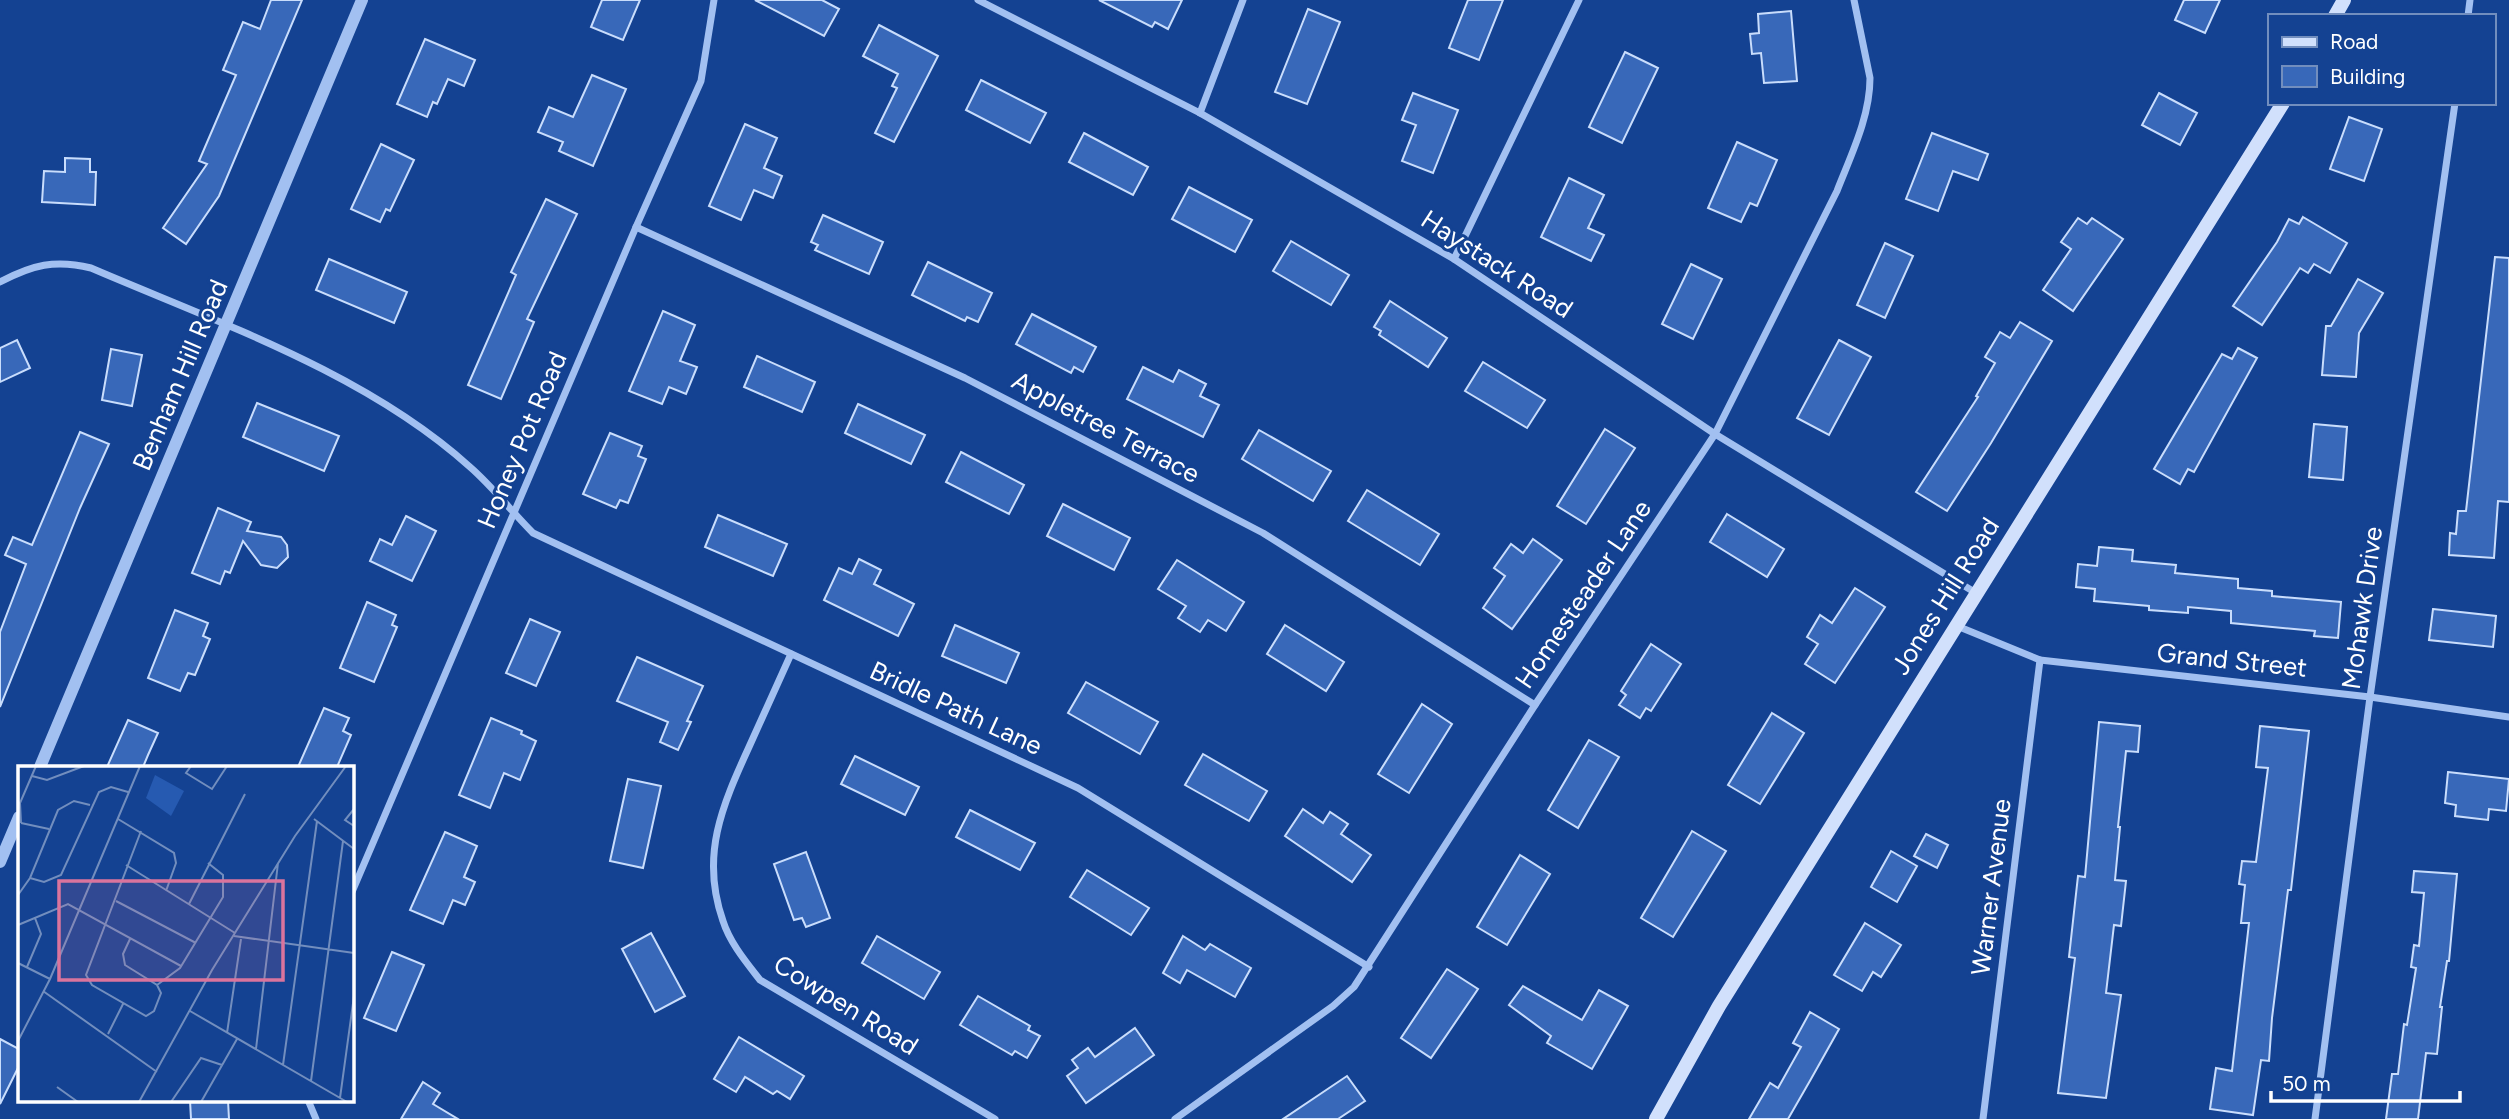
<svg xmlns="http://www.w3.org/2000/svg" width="2509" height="1119" viewBox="0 0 2509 1119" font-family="Figtree,sans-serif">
  <rect width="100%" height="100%" fill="#144292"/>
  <g fill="#3868b9" stroke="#c9ddfc" stroke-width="2">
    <path d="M271,0H302L219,196L186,244L163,228L207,164L199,161L236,75L223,70L243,22L260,29Z"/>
    <path d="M602,0H640L623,40L591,27Z"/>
    <path d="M755,0H822L839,9L824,36Z"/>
    <path d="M1099,0H1182L1168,29L1155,22L1152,27Z"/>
    <path d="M1468,0H1503L1479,60L1449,48Z"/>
    <path d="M2184,0H2220L2205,33L2175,20Z"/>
    <path d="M1308,9L1340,22L1307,104L1275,92Z"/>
    <path d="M1791,11L1797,81L1764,83L1761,53L1752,54L1750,34L1759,33L1758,14Z"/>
    <path d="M879,25L938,56L894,142L875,133L897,88L892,86L898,74L863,56Z"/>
    <path d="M425,39L475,60L464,86L448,79L437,104L433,102L427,117L397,104Z"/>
    <path d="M1625,52L1658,68L1622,143L1589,127Z"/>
    <path d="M592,75L626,89L593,166L559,151L563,142L538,132L549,107L573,117Z"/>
    <path d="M981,80L1046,113L1030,143L966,110Z"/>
    <path d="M1413,93L1458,110L1433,173L1402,161L1416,125L1402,120Z"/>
    <path d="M2159,93L2197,113L2180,145L2142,125Z"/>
    <path d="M2349,117L2382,129L2364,181L2330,169Z"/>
    <path d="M745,124L777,138L764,168L782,176L773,198L754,190L741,220L709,206Z"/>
    <path d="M1084,133L1148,167L1133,195L1069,162Z"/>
    <path d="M1932,133L1988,154L1978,180L1953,171L1938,211L1906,199Z"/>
    <path d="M1737,142L1777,160L1757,206L1750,203L1741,222L1708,208Z"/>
    <path d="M381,144L414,160L390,211L386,209L380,222L351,209Z"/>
    <path d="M65,158L90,159V172H96L95,205L42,202L44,171L65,172Z"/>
    <path d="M1569,178L1604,195L1588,228L1604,235L1591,261L1541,237Z"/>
    <path d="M1189,187L1252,220L1235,252L1172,219Z"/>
    <path d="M546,199L577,214L527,319L534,322L501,399L468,385L516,275L511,272Z"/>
    <path d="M823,215L883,242L869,274L815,250L818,245L811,242Z"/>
    <path d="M2303,217L2347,243L2330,273L2314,264L2308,273L2300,268L2262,325L2233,306L2277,242L2289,219L2299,224Z"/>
    <path d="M2078,218L2087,224L2092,218L2123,239L2073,311L2043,290L2071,249L2061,242Z"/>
    <path d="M1291,241L1349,275L1331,305L1273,271Z"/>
    <path d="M1885,243L1913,256L1885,318L1857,305Z"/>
    <path d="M2495,257L2509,258V502L2498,501L2494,558L2449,555L2450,533L2456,534L2458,511H2466Z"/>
    <path d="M329,259L407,292L394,323L316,290Z"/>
    <path d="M928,262L992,293L978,322L967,317L965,321L912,295Z"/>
    <path d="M1691,264L1722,279L1693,339L1662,324Z"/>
    <path d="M2358,279L2383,293L2359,333L2356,377L2322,375L2326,326H2331Z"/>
    <path d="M1390,301L1447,338L1428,367L1379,335L1381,331L1374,327Z"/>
    <path d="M663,311L695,325L680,361L697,367L686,394L669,387L662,404L629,391Z"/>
    <path d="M1032,314L1096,347L1083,372L1074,367L1071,373L1016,344Z"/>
    <path d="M2020,322L2052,341L1991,443L1947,511L1916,492L1978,397L1976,396L1995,363L1985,357L2000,332L2010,338Z"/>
    <path d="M17,340L30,368L0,382V348Z"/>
    <path d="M1839,340L1871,357L1829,435L1797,418Z"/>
    <path d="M2238,348L2257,358L2194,472L2188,469L2180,484L2154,469L2222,354L2232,359Z"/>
    <path d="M111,349L142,355L132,406L102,400Z"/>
    <path d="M757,356L815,382L802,412L744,387Z"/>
    <path d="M1483,362L1545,400L1527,428L1465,391Z"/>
    <path d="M1143,367L1173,382L1179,370L1206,384L1200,396L1219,405L1203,437L1127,399Z"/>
    <path d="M257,403L339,436L324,471L243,437Z"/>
    <path d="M858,404L925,435L911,464L845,433Z"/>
    <path d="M2314,424L2347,427L2343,480L2309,477Z"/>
    <path d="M1605,429L1635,448L1586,524L1557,506Z"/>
    <path d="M1259,430L1331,471L1313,501L1242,459Z"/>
    <path d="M80,432L109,444L80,508L0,707V632L26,564L5,555L13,537L32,545Z"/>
    <path d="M610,433L642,446L638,456L646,459L628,503L620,500L616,508L583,494Z"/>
    <path d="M961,452L1024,485L1009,514L946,482Z"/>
    <path d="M1367,490L1439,534L1420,565L1348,521Z"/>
    <path d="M1063,504L1130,538L1114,570L1047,536Z"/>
    <path d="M218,508L251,522L247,531L281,537L287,545L288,557L277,568L261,565L243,541L230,573L225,571L220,584L192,573Z"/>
    <path d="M1727,514L1784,549L1767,577L1710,542Z"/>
    <path d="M718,515L787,544L773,576L705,547Z"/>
    <path d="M406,516L436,531L412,581L370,561L380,539L392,545Z"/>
    <path d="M1533,539L1562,560L1512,629L1483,608L1505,576L1494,568L1511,544L1523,553Z"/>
    <path d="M2099,547L2133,550L2132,561L2176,565L2175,573L2238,579V588L2272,591V596L2341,602L2338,638L2314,636L2315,631L2231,623V611L2188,607V613L2149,610V606L2094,601L2095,589L2076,587L2078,564L2097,566Z"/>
    <path d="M859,559L881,570L874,584L914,604L898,636L824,600L839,568L852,574Z"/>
    <path d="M1177,560L1244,602L1226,631L1208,620L1200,632L1178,618L1186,606L1158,589Z"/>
    <path d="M1855,588L1885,607L1835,683L1805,664L1818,644L1807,637L1820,615L1832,623Z"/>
    <path d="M367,602L396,615L392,625L397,627L374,682L340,668Z"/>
    <path d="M2433,609L2496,616L2493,647L2429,640Z"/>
    <path d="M175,610L208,623L203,636L210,639L195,675L188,673L180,691L148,678Z"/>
    <path d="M530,619L560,632L536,686L506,673Z"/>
    <path d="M955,625L1019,653L1006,683L942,656Z"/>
    <path d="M1285,625L1344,662L1326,691L1267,654Z"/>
    <path d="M1651,644L1681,664L1651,711L1646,708L1640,718L1619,705L1626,695L1621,691Z"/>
    <path d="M637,657L703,686L687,721L691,722L678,750L660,742L668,722L617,701Z"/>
    <path d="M1086,682L1158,722L1140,754L1068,713Z"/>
    <path d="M1422,704L1452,724L1409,793L1378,774Z"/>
    <path d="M324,708L349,718L343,731L351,735L337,767H298Z"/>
    <path d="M1772,713L1804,733L1760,804L1728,785Z"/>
    <path d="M491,718L522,731L521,734L536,741L520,780L504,773L490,808L459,795Z"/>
    <path d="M128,720L158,733L148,755L143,767H107Z"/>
    <path d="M2099,722L2140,726L2138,752L2126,751L2118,827H2120L2115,880L2126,881L2121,926L2114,925L2106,993L2121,995L2106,1098L2058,1093L2075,958L2069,957L2078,876L2085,877Z"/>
    <path d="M2260,726L2309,731L2291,890H2288L2272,1018L2269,1061L2261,1060L2253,1115L2210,1109L2216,1068L2232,1071L2249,923H2241L2245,885L2239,884L2242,861L2256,862L2268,768L2256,767Z"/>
    <path d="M1589,740L1619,757L1578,828L1548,810Z"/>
    <path d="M1203,754L1267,791L1249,821L1185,785Z"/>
    <path d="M855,756L919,787L905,815L841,784Z"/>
    <path d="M2448,772L2509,779L2506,811L2489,809L2488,820L2455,816L2456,805L2445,803Z"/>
    <path d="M628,779L661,786L643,868L610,861Z"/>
    <path d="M1303,809L1323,823L1330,812L1348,824L1341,834L1371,855L1352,882L1285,836Z"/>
    <path d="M970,810L1035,843L1020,870L956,837Z"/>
    <path d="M1692,831L1726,851L1673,937L1641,918Z"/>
    <path d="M445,832L477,846L464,877L475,882L465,905L453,900L443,924L410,910Z"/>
    <path d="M1926,834L1948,845L1937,868L1914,856Z"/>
    <path d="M1891,851L1917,866L1897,902L1871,887Z"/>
    <path d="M806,852L830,918L806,927L802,918L794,920L774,864Z"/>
    <path d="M1520,855L1550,874L1507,945L1477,927Z"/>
    <path d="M1087,870L1149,908L1131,935L1070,897Z"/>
    <path d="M2414,871L2457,874L2449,961H2447L2440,1007H2442L2437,1054L2426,1053L2418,1119H2386L2392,1074H2398L2404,1024L2407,1025L2416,968L2411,967L2414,945L2419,946L2424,893L2412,892Z"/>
    <path d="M1865,923L1901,945L1881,977L1873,972L1862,991L1834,975Z"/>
    <path d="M651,933L685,996L655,1012L622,949Z"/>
    <path d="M877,936L940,972L924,999L862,963Z"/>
    <path d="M1183,936L1205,950L1210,944L1251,968L1235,997L1187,970L1180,983L1163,973Z"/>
    <path d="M392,952L424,965L396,1031L364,1018Z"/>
    <path d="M1447,969L1478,989L1431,1058L1401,1038Z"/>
    <path d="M1523,986L1582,1020L1599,990L1628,1006L1592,1069L1547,1043L1551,1036L1509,1005Z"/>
    <path d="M978,996L1030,1026L1028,1030L1040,1036L1027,1058L1015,1051L1012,1055L960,1025Z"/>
    <path d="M1810,1012L1839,1029L1811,1079L1788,1119H1749L1770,1083L1778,1088L1801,1047L1793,1043Z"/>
    <path d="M1135,1028L1154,1055L1086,1103L1067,1076L1078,1068L1072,1060L1088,1048L1095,1057Z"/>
    <path d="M739,1037L804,1076L790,1099L777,1091L773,1094L745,1077L736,1092L714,1079Z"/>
    <path d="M0,1039L19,1049V1066L0,1104Z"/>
    <path d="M1347,1076L1365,1101L1338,1119H1283Z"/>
    <path d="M423,1082L440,1093L433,1104L458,1119H401Z"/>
    <path d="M190,1100H228L229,1119H191Z"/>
  </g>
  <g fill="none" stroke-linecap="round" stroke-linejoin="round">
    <g stroke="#a2c0f1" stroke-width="7">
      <path d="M978,0L1200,113L1454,259L1715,434L1976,593"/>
      <path d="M2468,16L2470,0"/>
      <path d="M1200,113L1243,0"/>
      <path d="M636,227L965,378L1263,533L1535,705"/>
      <path d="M1454,259L1579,0"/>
      <path d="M0,282C32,265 55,259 91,268C219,323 366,373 470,467C493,487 511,511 533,533L1078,788L1369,967"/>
      <path d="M1957,626L2040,660L2370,697L2509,717"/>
      <path d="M791,654C777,685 763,716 749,747C722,806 700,856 723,921C730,943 746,962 760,980L995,1119"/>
      <path d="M352,892L636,227L701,81L714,0"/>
      <path d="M308,1100L316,1119"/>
      <path d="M1175,1119L1333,1006L1354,987L1535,705L1715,434L1837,191C1851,155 1870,117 1870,78L1854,0"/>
      <path d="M1983,1119L2040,660"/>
      <path d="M2315,1119L2370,697L2455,103"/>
    </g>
    <g stroke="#a2c0f1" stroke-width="12">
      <path d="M40,767L362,0"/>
      <path d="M0,862L19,817"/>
    </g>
    <g stroke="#d1e0fc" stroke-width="14">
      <path d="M2335,16L2344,0"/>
      <path d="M1656,1119L1719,1006L2283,103"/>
    </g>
  </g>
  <g text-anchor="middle" stroke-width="6" stroke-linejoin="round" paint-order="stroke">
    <g font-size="26" fill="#fff" stroke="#144292">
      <text transform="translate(1497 264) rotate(33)" y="9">Haystack Road</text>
      <text transform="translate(180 375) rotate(-67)" y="9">Benham Hill Road</text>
      <text transform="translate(1106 427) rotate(28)" y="9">Appletree Terrace</text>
      <text transform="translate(522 440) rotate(-67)" y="9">Honey Pot Road</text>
      <text transform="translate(1583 594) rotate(-56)" y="9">Homesteader Lane</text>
      <text transform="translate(1945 596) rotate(-58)" y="9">Jones Hill Road</text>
      <text transform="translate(2362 608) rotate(-82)" y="9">Mohawk Drive</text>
      <text transform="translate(2232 660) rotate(6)" y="9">Grand Street</text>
      <text transform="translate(956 708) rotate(25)" y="9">Bridle Path Lane</text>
      <text transform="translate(1991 887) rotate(-83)" y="9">Warner Avenue</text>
      <text transform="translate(846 1005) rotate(32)" y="9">Cowpen Road</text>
    </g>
  </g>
  <g transform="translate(18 766)">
    <rect width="336" height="336" fill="#144292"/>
    <path d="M137,9L166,25L153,50L128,32Z" fill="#265ab1"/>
    <path fill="none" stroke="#728ebe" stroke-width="2" d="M173,0L168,7L194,23L209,0M14,10L29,14L66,0M336,43L327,54L336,60M100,53L156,87L158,97L148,125M296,53L336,83M3,57L2,37L18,0M3,57L31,63M108,99L217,167M12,112L26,116L43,109L81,26L93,21L110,26M0,129L12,112L40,44L56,35L72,39M98,135L178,177M171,138L227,28M0,159L50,138L163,200M216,170L336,187M112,173L105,188L107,199L139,219L143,227L136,245L128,250L74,219L68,209L123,65M0,197L32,213M9,201L23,168L17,152M139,219L162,202L205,131V109L190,97M25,225L139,306M172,245L329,336M209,267L223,173M90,268L105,238M0,275L32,213L122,0M238,283L260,97M265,299L299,55M293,315L325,75M39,321L60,336M322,332L336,230M121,336L194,204L277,70L328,0M153,336L183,292L204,299M183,336L219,273"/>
    <path fill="#da749d" fill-opacity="0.15" stroke="#da749d" stroke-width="3.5" d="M41,115H265V214H41Z"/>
    <rect width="336" height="336" fill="none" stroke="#fff" stroke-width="3.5"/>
  </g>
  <rect x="2268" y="14" width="228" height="91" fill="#144292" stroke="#728ebe" stroke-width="2"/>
  <rect x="2282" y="37" width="35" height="10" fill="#d1e0fc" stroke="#728ebe" stroke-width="2"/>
  <text x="2330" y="49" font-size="21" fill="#ffffff">Road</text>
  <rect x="2282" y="66" width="35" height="21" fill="#3868b9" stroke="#728ebe" stroke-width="2"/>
  <text x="2330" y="84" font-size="21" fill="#ffffff">Building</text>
  <path d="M2271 1091v10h189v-10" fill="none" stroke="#ffffff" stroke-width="3.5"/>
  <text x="2282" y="1091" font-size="21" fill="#ffffff" stroke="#144292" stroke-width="5" paint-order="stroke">50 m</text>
</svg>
